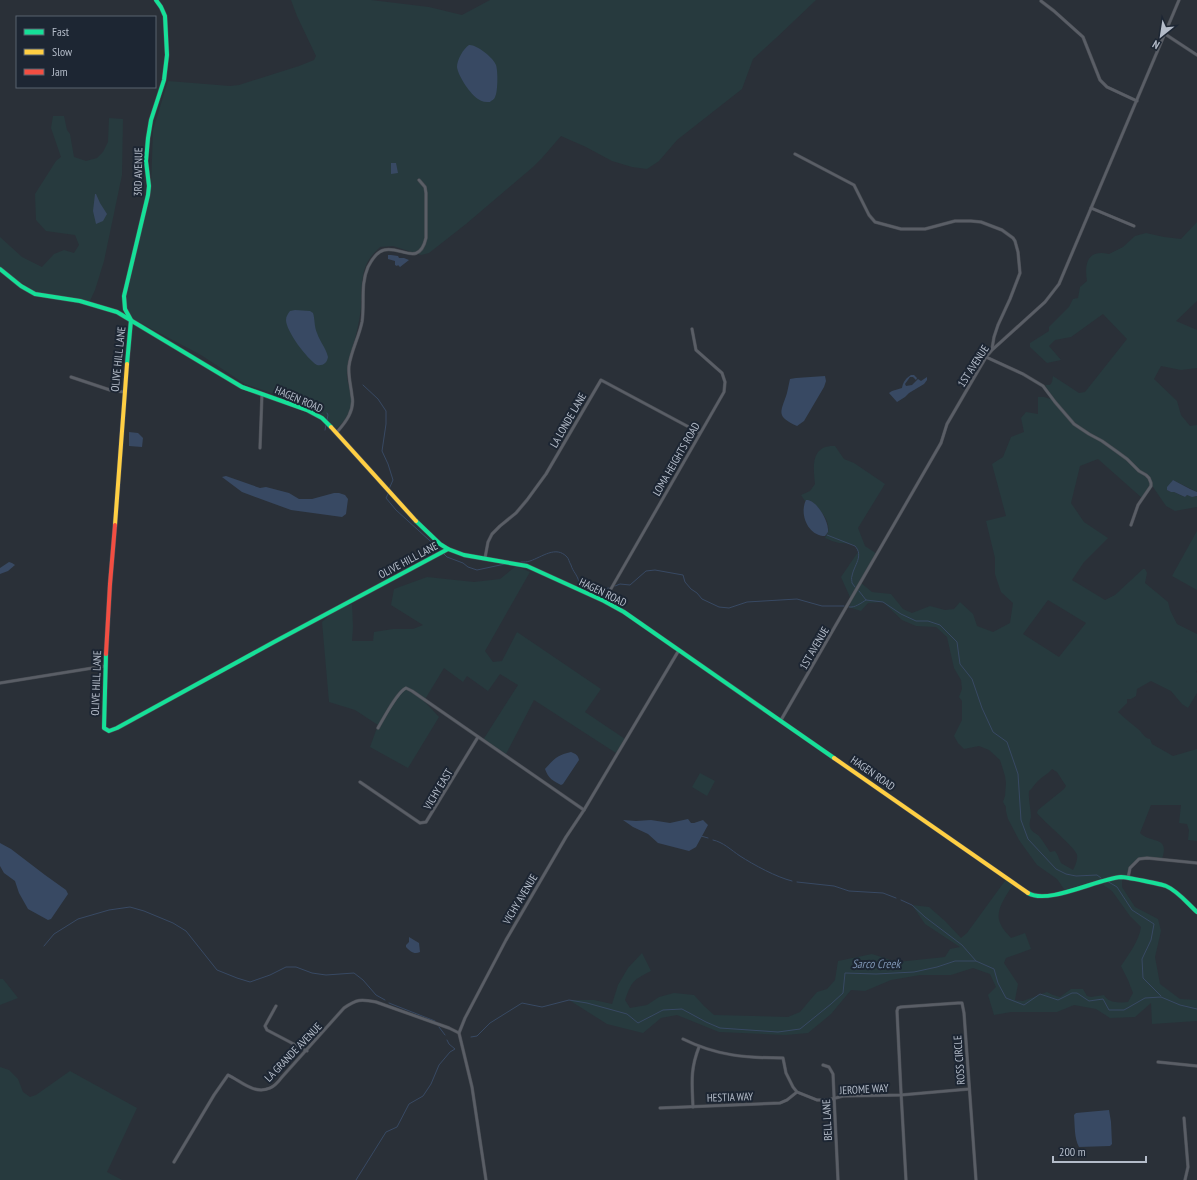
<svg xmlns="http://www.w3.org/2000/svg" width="1197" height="1180" viewBox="0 0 1197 1180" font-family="'PT Sans Narrow',sans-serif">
  <rect width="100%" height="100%" fill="#2a3038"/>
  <g fill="#273a3e" fill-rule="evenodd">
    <path d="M291,0H371L429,7L462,15L490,0H816L776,38L753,59L742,89L677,140L659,161L647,169L632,167L612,161L586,147L561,136L542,158L533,167L466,224L429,253L421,255L393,246L380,247C377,250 373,254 370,258C360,272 362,292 361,308C360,317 358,326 356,335C353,347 348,358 347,371C346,379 349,386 351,394C354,408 346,420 336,429L323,415L290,399L245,384L201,355L131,318C128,313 126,305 125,299L151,188L153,130L168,81L230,86L239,85L299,66L314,60L316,56L297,16Z"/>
    <path d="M53,116H64L67,130L70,134L74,157L86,161L97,158L103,152L108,142L109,118L123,119L122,175L104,261L95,290L88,305L55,300L42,293H37L14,278L0,266V237L22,257L42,267L54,254L64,250L74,253L79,245L75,235L46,231L36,220L35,194L56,161L61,157L51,128Z"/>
    <path d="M1197,222V301L1176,321L1197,330V368L1181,370L1161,366L1154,379L1177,401L1181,415L1190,426L1197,425V492L1173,480L1167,490L1171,492H1174L1185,497L1187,495L1195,497L1197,496V507L1175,511L1166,506L1151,484L1142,498L1098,459L1080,466L1071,503L1084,522L1108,538L1084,562L1072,580L1105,600L1115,595L1143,569H1145L1147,573L1145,583L1168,602L1170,610L1177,624L1197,634V670L1196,672L1197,673V693L1188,708L1182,704L1171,691L1151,681L1137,689L1136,696L1131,699H1127V703L1118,712C1124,718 1131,723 1138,729C1142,732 1144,738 1150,739L1152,744L1173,756L1197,749V841L1188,840L1189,830L1187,824L1179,823L1181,805H1151L1140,833C1151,844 1170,835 1162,859H1139L1131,868L1128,878L1122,877V887L1135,907L1158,919L1161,931L1155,957L1160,984L1180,999L1197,1000V1021L1152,1024L1151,1003L1135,1017L1110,1018L1096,1009L1074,1005L1057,1012H1011L994,1015L988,995L996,987L990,974L973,968L951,975H920L891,980L865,991L851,990L831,1014L808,1033L786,1035L719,1032L677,1015L661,1018L643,1033L607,1024L569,1000H594L612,1004L618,985L628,968L642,953L651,971C633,980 632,981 625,1000L630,1008L647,1005L659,997L674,993L694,995L704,1006L714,1015L788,1017L800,1012L817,992L827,989L835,980L838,961L872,954L897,962L945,957L950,949L960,947L925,924L912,905L929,907L945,921L961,938L967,933L1007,878L1014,883C1007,895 993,911 1001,925C1003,930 1008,934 1011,938L1025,933L1031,949L1006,958L1004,963L1018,984L1015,1000L1023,1001L1047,992L1053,995L1060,997L1071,989H1083L1087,996L1091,997L1104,995C1108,1003 1120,1003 1128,1002L1133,993L1128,980L1121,966C1129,954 1139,941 1141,927L1130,916L1112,891L1099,882L1066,892L1057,879L1037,865L1019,840L1008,819L1006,811V807L1003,802L1005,796L1006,783L1005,776L1000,760L989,750L979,746L964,749L958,743L954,736L962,720V701L959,697L962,689L961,680L954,668L947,637L936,627L916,626L902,620L883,602L868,603L861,611L849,607C850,605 851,603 851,600C850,596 843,582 841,577L858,552C857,542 847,544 839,543C834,542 830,540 825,538C826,536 827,534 828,532C831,520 818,507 809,500L805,501L801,495L810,491L815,484C813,466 811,445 835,446L844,459L854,463L885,484L858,528L865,546L877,554L861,583L872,592L891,594L903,609L912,613L930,606L945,610L954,609L960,602L973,614L977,626L993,632L1010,623L1013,603L1001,592L995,574V558L986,521L1006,516L992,464L1003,457L1011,437L1024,432L1021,418L1026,412L1038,414V397H1044L1054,400L1045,385H1050L1052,382L1053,376L1079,393L1085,392L1127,339L1103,314L1071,337L1055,340L1049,346L1061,360L1047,363L1030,347V343L1049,331V327L1069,307L1073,299L1078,298L1080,287L1087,281C1084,263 1088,249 1109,254L1123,247L1135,236L1146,233L1164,237L1181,239ZM1048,600L1086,623L1059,657L1023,634ZM1052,769L1057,772L1066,786L1064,789L1038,810L1037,813C1044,822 1076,848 1077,855C1078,859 1075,867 1073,870L1061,863L1057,854L1055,851L1050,852C1046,846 1043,841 1039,836C1036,833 1031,832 1030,827C1029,825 1030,820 1031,817C1031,809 1028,800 1029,791C1032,789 1033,786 1036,783C1041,777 1047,775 1052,769Z"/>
    <path d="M1197,531V590L1172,576Z"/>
    <path d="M516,566L530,572L485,651L493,662L502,661L517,632L601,689L585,712L625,739L616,753L534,700L506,754L483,740L518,685L500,674L488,691L467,676L463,682L444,668L424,701L439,717L408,768L370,747L378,725L355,710L329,702L322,622L335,610L352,604L353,627L352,641H373L374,632L393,629H413L423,625L391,605L394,589L427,577L474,582L500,579Z"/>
    <path d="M700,773L715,781L707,796L692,787Z"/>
    <path d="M0,979H3L18,998L0,1005Z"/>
    <path d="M0,1067L9,1070L18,1079L23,1092L30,1097L36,1095L70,1071L137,1108L107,1172L122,1180H0Z"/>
  </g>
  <g fill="#384963">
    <path d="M469,45C476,44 494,58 496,65C498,71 498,92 495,97C494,100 492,100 490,102C486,102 482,102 478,99C471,95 458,76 457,67C457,60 463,49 469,45Z"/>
    <path d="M391,163H396L398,173L391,174Z"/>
    <path d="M95,194H96L100,203L107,214L103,221L96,224L93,211Z"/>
    <path d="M388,255H391L398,256L399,258H404L409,260L400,267L398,265L397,266L395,265V261L388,259Z"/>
    <path d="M295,310L310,311L313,313C315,319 314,326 317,333C320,342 326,348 328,357C327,363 323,366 317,365C307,359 286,331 286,320C286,316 288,314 290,311Z"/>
    <path d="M911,375H914L917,378L916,380L913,377H910L905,384L906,386L912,385L918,379L921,381L927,377V380L924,384L909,393L905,397L897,402L889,393L892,391L902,388C903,382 906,378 911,375Z"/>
    <path d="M825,376L826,381L824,387L804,421L797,426C775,416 781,412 787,393C788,388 789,384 790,379L796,378Z"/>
    <path d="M129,432L138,433L143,438L142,447L129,446Z"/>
    <path d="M226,476L260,488L266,487L289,493L299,499H312L334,493H339L345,495L348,499L346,514L342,517L291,510L242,492L222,477Z"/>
    <path d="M1173,480L1190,489L1197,492V496L1192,497L1187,495L1185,497L1174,492H1171L1167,490V487Z"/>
    <path d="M806,500H808C818,502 829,522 828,532L825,536C808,536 799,514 806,500Z"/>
    <path d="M9,562L12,563L15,565L8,571L0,574V568Z"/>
    <path d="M571,752C576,754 578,755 579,760L563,784L561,785C553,781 548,778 545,769C554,759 557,755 571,752Z"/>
    <path d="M688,819L691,823H694L703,820L708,825L696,847L689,851L658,843L648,834L633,827L623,820L636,821L651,820L670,823Z"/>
    <path d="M0,843L11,849L45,875L66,890L68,894L51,919L48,920L28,909L19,893L15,881L4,873L0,866Z"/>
    <path d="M409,937L419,943L420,952C414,955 410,951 406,947V945L409,942Z"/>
    <path d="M1109,1110L1111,1122L1112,1144L1110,1146L1079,1147C1074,1138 1075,1126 1074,1115L1076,1113Z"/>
  </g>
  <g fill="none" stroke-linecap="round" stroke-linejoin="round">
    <g stroke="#384963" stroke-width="1">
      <path d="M363,385L378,399L386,411V424L382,451L388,464L393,480L389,489"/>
      <path d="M327,413L328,415L327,420"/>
      <path d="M325,430L326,425"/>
      <path d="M388,494L386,498L396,510L440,550"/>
      <path d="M827,535L855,546C864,556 854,565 852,576C851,578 852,581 852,583L855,587"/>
      <path d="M444,554L447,557L463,563L468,567L477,570L505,564"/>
      <path d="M521,562C524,562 527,562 530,561C542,557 556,545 567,557C569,559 569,562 571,565C573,572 577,574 579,582C589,587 597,591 609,588"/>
      <path d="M615,586L620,584L630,585L646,571L655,570L683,575L685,582L691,589L697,593L702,599L719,607L729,608L747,602L797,599L822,606H844"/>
      <path d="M859,591L866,600L883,602L901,614L916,621H928L940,625L957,642L960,664L972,679L982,708L993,732L1007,742L1018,774L1021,820L1028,839L1056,869L1066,874L1076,876L1097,875L1101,878"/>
      <path d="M849,607C855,608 861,603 866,600"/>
      <path d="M701,836L708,838"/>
      <path d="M713,840C723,842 731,850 740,856C754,865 776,877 792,881"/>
      <path d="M1107,881L1117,887L1132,910L1154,924L1151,940L1142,959L1143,978L1161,996"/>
      <path d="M797,882L834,886L849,891L883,893L896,898"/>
      <path d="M901,900L912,905L925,917L962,945L976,961"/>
      <path d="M44,946L54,934L78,919L109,910L130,907L144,911L173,923L186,931L217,970L237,978L250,982L270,975L286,967H296L312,973L326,975L354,973L363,980L376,995L385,1000"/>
      <path d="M389,1003L394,1005L435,1021"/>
      <path d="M439,1027L445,1035"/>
      <path d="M471,1037L477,1036L490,1023L522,1003L542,1007L569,1000L587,1003L627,1014L638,1023L663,1010L682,1009L706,1022L720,1028L778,1032L800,1029L831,1004L843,993L845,973L876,974L914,972L937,967L955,961H976L994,969L998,983L1006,998L1024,1005L1040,994L1058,1000L1072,993H1077L1089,1001L1103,999L1109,1010H1124L1145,998L1161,997L1180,1005L1197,1009"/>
      <path d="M356,1180L386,1132L397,1127L409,1104L423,1096L431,1084L439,1065L450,1052L455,1049L449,1044L447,1040"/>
    </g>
    <defs>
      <g id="street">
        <path d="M1041,1L1054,11L1083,37L1100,80L1107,87L1137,101"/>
        <path d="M1165,34L1197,55"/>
        <path d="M795,154L854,185L869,215L875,222L901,229H925L955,221H971L981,222L1002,230L1013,238L1015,241L1018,252L1020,273L1010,299L998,325L994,337L992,349"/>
        <path d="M1091,208L1134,226"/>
        <path d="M986,357L1023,374L1043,386L1055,402L1074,424L1089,434L1102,441L1116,451L1127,459L1139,471L1146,475L1149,478L1151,483V486L1138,505L1131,525"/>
        <path d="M71,377L110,390L124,392"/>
        <path d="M337,432C346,422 355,410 352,396C351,386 348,376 349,366C351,351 359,337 362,322C365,304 360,285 368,267C371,261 376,252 384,250C400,245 419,268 426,238V193L425,187L419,180"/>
        <path d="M260,448L262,394"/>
        <path d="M485,558L488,542L492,534L500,526L516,513L527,500L546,474L601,380L700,433"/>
        <path d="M604,601L724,392L725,382L722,373L696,350L692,329"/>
        <path d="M0,683L105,666"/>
        <path d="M781,720L941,443L947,424L986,357L992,350L1045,302L1059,284L1179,0"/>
        <path d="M378,728C384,718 397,692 406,688L412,691L584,810"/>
        <path d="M360,782L420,823L426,822L478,737"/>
        <path d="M1128,878L1130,868L1139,859L1147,858L1197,863"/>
        <path d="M276,1006L265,1026L267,1030L307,1051"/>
        <path d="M683,1039C717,1056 747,1058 783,1058L786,1073L793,1087L797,1092L817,1100H828L843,1096L901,1095L969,1089"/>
        <path d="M1158,1062L1197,1066"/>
        <path d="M823,1065L829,1067L833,1074L838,1180"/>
        <path d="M693,1107C692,1083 690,1070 699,1047"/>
        <path d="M660,1108L780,1103L787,1100L797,1092"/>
        <path d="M1184,1118L1188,1167L1185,1180"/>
        <path d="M174,1162L214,1095L228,1075C241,1081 254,1095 270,1088C275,1086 279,1081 282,1077L344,1008C357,999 361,999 376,1002L449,1028L459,1033"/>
        <path d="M486,1180L472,1087L459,1033L465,1018L506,940L566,837L584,810L679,650"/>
        <path d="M906,1180L901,1092L897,1011L898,1008L901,1007L958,1003H962L964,1013L976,1180"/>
      </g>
      <g id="fast">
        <path d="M0,269L21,286L35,294L80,301L117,312L242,387L307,410L322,418L331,427"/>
        <path d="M127,364L131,320L125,309L124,296L148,195L149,186L146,161L148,138L151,120L164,80L167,55L165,16L161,7L156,0"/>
        <path d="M416,521L440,544L448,549L464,555L527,566L604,601L624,612L834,758"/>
        <path d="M106,654L104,728L109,731L117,728L274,642L448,549"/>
        <path d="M1028,893C1048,905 1097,879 1121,877C1126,877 1161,884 1166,886C1178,891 1188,904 1197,912"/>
      </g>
      <g id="slow">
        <path d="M331,427L416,521"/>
        <path d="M115,525L127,364"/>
        <path d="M834,758L1028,893"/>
      </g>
      <path id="jam" d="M106,654L110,584L115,525"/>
    </defs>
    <use href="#street" stroke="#484c53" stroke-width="3.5"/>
    <use href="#fast" stroke="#484c53" stroke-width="5"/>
    <use href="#slow" stroke="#484c53" stroke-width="5"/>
    <use href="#jam" stroke="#484c53" stroke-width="5"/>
    <use href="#street" stroke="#5a5e66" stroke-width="2.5"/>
    <use href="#fast" stroke="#16e098" stroke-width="4"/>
    <use href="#slow" stroke="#ffcf43" stroke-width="4"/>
    <use href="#jam" stroke="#f24e42" stroke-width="4"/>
  </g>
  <g text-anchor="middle" stroke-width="4" stroke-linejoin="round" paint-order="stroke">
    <g font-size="11" fill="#b4bcc9" stroke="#1d2633">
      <text transform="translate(138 172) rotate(-89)" y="4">3RD AVENUE</text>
      <text transform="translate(118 359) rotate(-84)" y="4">OLIVE HILL LANE</text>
      <text transform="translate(973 366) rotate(-57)" y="4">1ST AVENUE</text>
      <text transform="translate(299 399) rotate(23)" y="4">HAGEN ROAD</text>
      <text transform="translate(568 420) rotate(-60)" y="4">LA LONDE LANE</text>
      <text transform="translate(676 459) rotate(-60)" y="4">LOMA HEIGHTS ROAD</text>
      <text transform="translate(408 560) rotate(-28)" y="4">OLIVE HILL LANE</text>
      <text transform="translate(603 592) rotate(26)" y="4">HAGEN ROAD</text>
      <text transform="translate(814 648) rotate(-60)" y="4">1ST AVENUE</text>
      <text transform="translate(96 683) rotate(-88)" y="4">OLIVE HILL LANE</text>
      <text transform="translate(873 773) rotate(35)" y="4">HAGEN ROAD</text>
      <text transform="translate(438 789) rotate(-59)" y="4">VICHY EAST</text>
      <text transform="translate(520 899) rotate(-59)" y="4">VICHY AVENUE</text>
      <text transform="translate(293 1052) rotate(-46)" y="4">LA GRANDE AVENUE</text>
      <text transform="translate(959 1060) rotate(-94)" y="4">ROSS CIRCLE</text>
      <text transform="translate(864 1089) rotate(-3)" y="4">JEROME WAY</text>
      <text transform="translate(730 1097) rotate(-2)" y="4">HESTIA WAY</text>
      <text transform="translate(827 1120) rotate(-93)" y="4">BELL LANE</text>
    </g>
    <g font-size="12" font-style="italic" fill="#7c92b1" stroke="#1d2633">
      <text x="876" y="968">Sarco Creek</text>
    </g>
  </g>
  <rect x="16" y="16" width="140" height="72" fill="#1d2633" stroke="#59626f"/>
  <rect x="24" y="29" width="20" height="6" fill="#16e098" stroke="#59626f"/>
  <text x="52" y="36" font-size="12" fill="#b4bcc9">Fast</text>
  <rect x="24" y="49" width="20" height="6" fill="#ffcf43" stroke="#59626f"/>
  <text x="52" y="56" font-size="12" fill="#b4bcc9">Slow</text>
  <rect x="24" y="69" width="20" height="6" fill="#f24e42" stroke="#59626f"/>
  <text x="52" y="76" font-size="12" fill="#b4bcc9">Jam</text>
  <g transform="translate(1161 36) rotate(210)" stroke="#1d2633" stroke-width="3" paint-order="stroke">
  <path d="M0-3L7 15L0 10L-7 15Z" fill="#b4bcc9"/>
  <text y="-6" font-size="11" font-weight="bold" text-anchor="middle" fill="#b4bcc9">N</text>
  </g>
  <path d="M1053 1156v6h93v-6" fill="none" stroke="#b4bcc9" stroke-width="2"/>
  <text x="1059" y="1156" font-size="12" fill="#b4bcc9" stroke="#1d2633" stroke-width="3" paint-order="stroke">200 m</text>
</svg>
